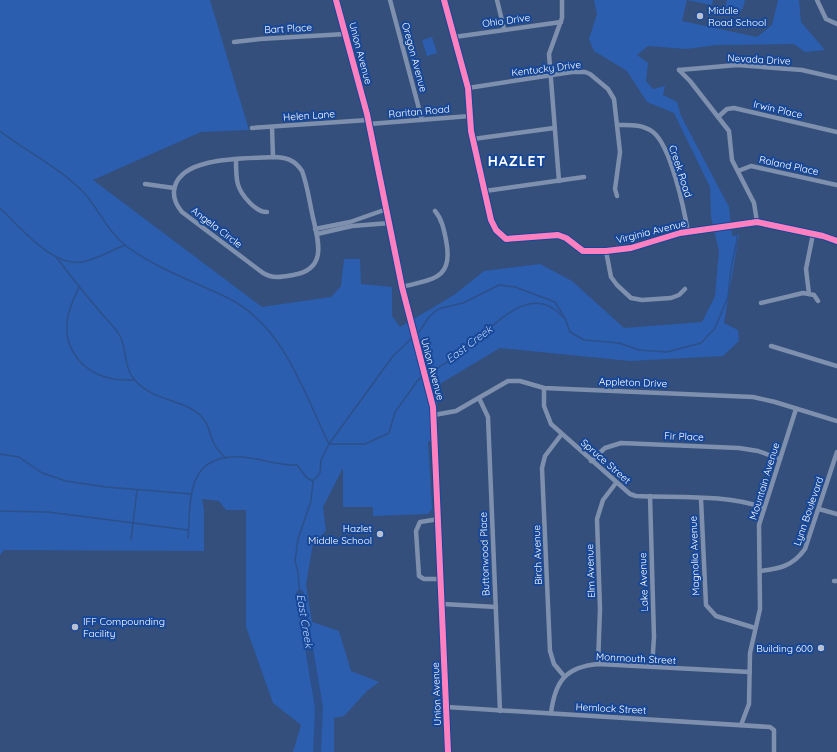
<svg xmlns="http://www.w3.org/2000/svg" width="837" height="752" viewBox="0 0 837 752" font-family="Quicksand,sans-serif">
  <rect width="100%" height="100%" fill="#344f7b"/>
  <g fill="#2b5eae">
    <path d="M0,0H210L249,130L201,132L93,180L262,307L331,297L341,286L344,259H360L361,284L392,287V316L400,327L454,295L484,271L540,264L572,281L624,328L702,322L715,296L719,251L711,217L710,187L674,113L647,102L627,71L594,51L589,39L597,14L594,0H687L682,21L757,37L772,25L778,0H799L801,22L825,50L805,52L794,44L717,45L686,49L648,46L637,55L648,63L646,81L653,89L665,86L663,95L677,102L681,116L729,207L732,236L739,235L724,323L738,330L739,341L723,356L630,361L500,348L438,385L435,442L428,441L432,509L428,514L373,516V507H343V468L323,507L326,531L313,543L306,585L312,622L339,631L351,671L379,682L367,691L344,716L334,718V752H293L301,725L273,703L246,627V510H226L219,501L202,499L204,510V551L4,550L0,555Z"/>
    <path d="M687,0H713L712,5Z"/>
    <path d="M727,0H745L743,8L739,13L725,10Z"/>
    <path d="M432,37L437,53L427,56L422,40Z"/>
  </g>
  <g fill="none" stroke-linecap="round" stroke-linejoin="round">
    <g stroke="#2d508b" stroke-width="1.5">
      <path d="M0,131C27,152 61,168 85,194C99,210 109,233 126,246C157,269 193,281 228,298C284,326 303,391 329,444L393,356L412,338"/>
      <path d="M0,208C20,227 52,267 82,262C96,260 111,250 125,245"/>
      <path d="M57,258C71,277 86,295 101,313C107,320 116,328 120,336C127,350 124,368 134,379C153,402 181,398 200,415C214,428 206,442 226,458"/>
      <path d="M79,287C74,298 68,310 67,322C64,351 85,374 113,379C120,380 127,380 134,380"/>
      <path d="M566,321L570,332L584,340L619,343L639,350L667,352L701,343L715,328L728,297L731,268L737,240L736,232"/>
      <path d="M415,335L419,332L429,317L438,309L463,303L499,285L515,287L555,302L566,320"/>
      <path d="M426,375C439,367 453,359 465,350C491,330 529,279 563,317"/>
      <path d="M0,454L19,457L42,473L66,481L106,487L191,494"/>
      <path d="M0,511L48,512L188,530"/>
      <path d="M188,538C191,497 186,454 242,457C260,458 278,466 297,465L307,478L313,481"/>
      <path d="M131,540L137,490"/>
      <path d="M300,594L298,572L295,561L298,539L311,501L313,481L320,473L321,460L329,444H365L389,433L395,412L418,380L423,377"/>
    </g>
    <path stroke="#2d508b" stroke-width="8" d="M300,594L319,708L317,752"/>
    <g stroke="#7e90ad" stroke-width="4.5">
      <path d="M390,0L422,120"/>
      <path d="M444,0L468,88L471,131L491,220L496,230L506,239L558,235L566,238L583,251H606L631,248L680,233L757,222L823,236L837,241"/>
      <path d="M497,0L504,29"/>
      <path d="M817,0L826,19L837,24"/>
      <path d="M454,37L561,22"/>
      <path d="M234,42L260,39L345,34"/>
      <path d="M679,70L690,81L729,131L732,160L754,203L757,222"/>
      <path d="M679,70L737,65L802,70L837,78"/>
      <path d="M468,88L572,72H585L590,74L608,89L614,99L620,152L615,189L617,196"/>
      <path d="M718,117L727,109L734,108L837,132"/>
      <path d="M369,124L470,116"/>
      <path d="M617,125C630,125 642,124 653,132C671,146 684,209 688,232"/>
      <path d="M272,127L273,157"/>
      <path d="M252,128L368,120"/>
      <path d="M473,139L554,128"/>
      <path d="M273,157C286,157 295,160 302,171C307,184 309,199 312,213C317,238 330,269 293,275C282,277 273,279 263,273L182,212C176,205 172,196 175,186C184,156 247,159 273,157Z"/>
      <path d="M236,160C236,180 236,189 250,203C255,208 260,212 267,212"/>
      <path d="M738,171L751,166L837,185"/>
      <path d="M559,181L549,54L562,18V0"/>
      <path d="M145,184L174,188"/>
      <path d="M485,191L584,177"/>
      <path d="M315,229L350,222L387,209"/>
      <path d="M317,234L352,226L390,223"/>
      <path d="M606,251L611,277L617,285L631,298L642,300L671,298L679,295L685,289"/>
      <path d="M402,287C433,279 454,279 446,240C444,230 442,219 435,211"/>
      <path d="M809,294L806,269L813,234"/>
      <path d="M761,303L803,293L814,295L818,301"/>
      <path d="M771,346L837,366"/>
      <path d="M544,388V406L551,424L630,494L636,496C676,498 727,494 764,508"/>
      <path d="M479,398L488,417L500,711"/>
      <path d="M434,415L456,411L508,381H520L544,388L753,397L775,402L837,421"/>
      <path d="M561,435L545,456L542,468L550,651L554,664L564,676"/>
      <path d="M591,461L605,448L621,443L739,448L758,451L780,459"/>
      <path d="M650,496L654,637L652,667"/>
      <path d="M701,499L706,605L716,616L755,628"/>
      <path d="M819,509L837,514"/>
      <path d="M439,519L420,522L416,531L419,576L424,579H441"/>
      <path d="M760,571C779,569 793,566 805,549L837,452"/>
      <path d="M834,581H837"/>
      <path d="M443,604L496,607"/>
      <path d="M598,664L600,609L597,519L603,500L616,483"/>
      <path d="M447,707L770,727L774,730V752"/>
      <path d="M551,713C555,682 565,667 598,664L750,672"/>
      <path d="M741,725L749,704L750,653L760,609L759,525L796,409"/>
    </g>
    <path stroke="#7e90ad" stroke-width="5.5" d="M336,0L367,114L402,287L433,407L448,752"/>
    <defs>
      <g id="cycleway">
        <path d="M336,0L367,114L402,287L433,407L448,752"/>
        <path d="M444,0L468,88L471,131L491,220L496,230L506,239L558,235L566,238L583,251H606L631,248L680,233L757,222L823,236L837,241"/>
      </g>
    </defs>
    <use href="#cycleway" stroke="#164799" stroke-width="8"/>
    <use href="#cycleway" stroke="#ff80c0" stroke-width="6"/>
  </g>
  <g fill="#b8c1d1" stroke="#164799" stroke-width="1.5">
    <circle cx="700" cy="16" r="4"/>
    <circle cx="380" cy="534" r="4"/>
    <circle cx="75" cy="627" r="4"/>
    <circle cx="821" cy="648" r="4"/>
  </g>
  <g text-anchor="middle" stroke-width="4" stroke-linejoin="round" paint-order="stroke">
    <g font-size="10" fill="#fff" stroke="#164799" text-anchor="start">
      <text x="708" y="14">Middle<tspan x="708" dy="12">Road School</tspan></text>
      <text x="372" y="532" text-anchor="end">Hazlet<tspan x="372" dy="12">Middle School</tspan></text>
      <text x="83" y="625">IFF Compounding<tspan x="83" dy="12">Facility</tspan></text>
      <text x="813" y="652" text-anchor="end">Building 600</text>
    </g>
    <g font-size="10" fill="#fff" stroke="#164799">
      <text transform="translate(506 20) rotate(-8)" y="4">Ohio Drive</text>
      <text transform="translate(288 28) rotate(-3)" y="4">Bart Place</text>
      <text transform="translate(361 53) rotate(75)" y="4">Union Avenue</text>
      <text transform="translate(415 57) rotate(75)" y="4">Oregon Avenue</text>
      <text transform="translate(759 59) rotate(3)" y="4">Nevada Drive</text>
      <text transform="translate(546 68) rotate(-7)" y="4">Kentucky Drive</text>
      <text transform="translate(778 109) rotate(13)" y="4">Irwin Place</text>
      <text transform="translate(419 111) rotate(-5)" y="4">Raritan Road</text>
      <text transform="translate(309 115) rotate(-4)" y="4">Helen Lane</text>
      <text transform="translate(789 165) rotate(12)" y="4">Roland Place</text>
      <text transform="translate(681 171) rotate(72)" y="4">Creek Road</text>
      <text transform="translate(217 227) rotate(37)" y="4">Angela Circle</text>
      <text transform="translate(651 231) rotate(-14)" y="4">Virginia Avenue</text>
      <text transform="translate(433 369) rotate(75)" y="4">Union Avenue</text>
      <text transform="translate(633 382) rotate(2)" y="4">Appleton Drive</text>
      <text transform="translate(684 436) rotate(2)" y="4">Fir Place</text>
      <text transform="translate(606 461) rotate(41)" y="4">Spruce Street</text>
      <text transform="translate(764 481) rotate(-73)" y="4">Mountain Avenue</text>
      <text transform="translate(808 511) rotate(-71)" y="4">Lynn Boulevard</text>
      <text transform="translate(484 554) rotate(-92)" y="4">Buttonwood Place</text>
      <text transform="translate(537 555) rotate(-92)" y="4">Birch Avenue</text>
      <text transform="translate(694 556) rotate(-92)" y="4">Magnolia Avenue</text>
      <text transform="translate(590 571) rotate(-92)" y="4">Elm Avenue</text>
      <text transform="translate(643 582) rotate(-92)" y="4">Lake Avenue</text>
      <text transform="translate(636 658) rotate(3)" y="4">Monmouth Street</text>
      <text transform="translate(436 694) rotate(-92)" y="4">Union Avenue</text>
      <text transform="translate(611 708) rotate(3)" y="4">Hemlock Street</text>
    </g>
    <g font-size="11" font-style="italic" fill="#b7d1f8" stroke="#164799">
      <text transform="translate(469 344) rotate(-37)" y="4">East Creek</text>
      <text transform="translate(305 621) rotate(81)" y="4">East Creek</text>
    </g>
    <g font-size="14" font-weight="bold" letter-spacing="1" fill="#fff" stroke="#164799">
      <text x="517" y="166">HAZLET</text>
    </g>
  </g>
</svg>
